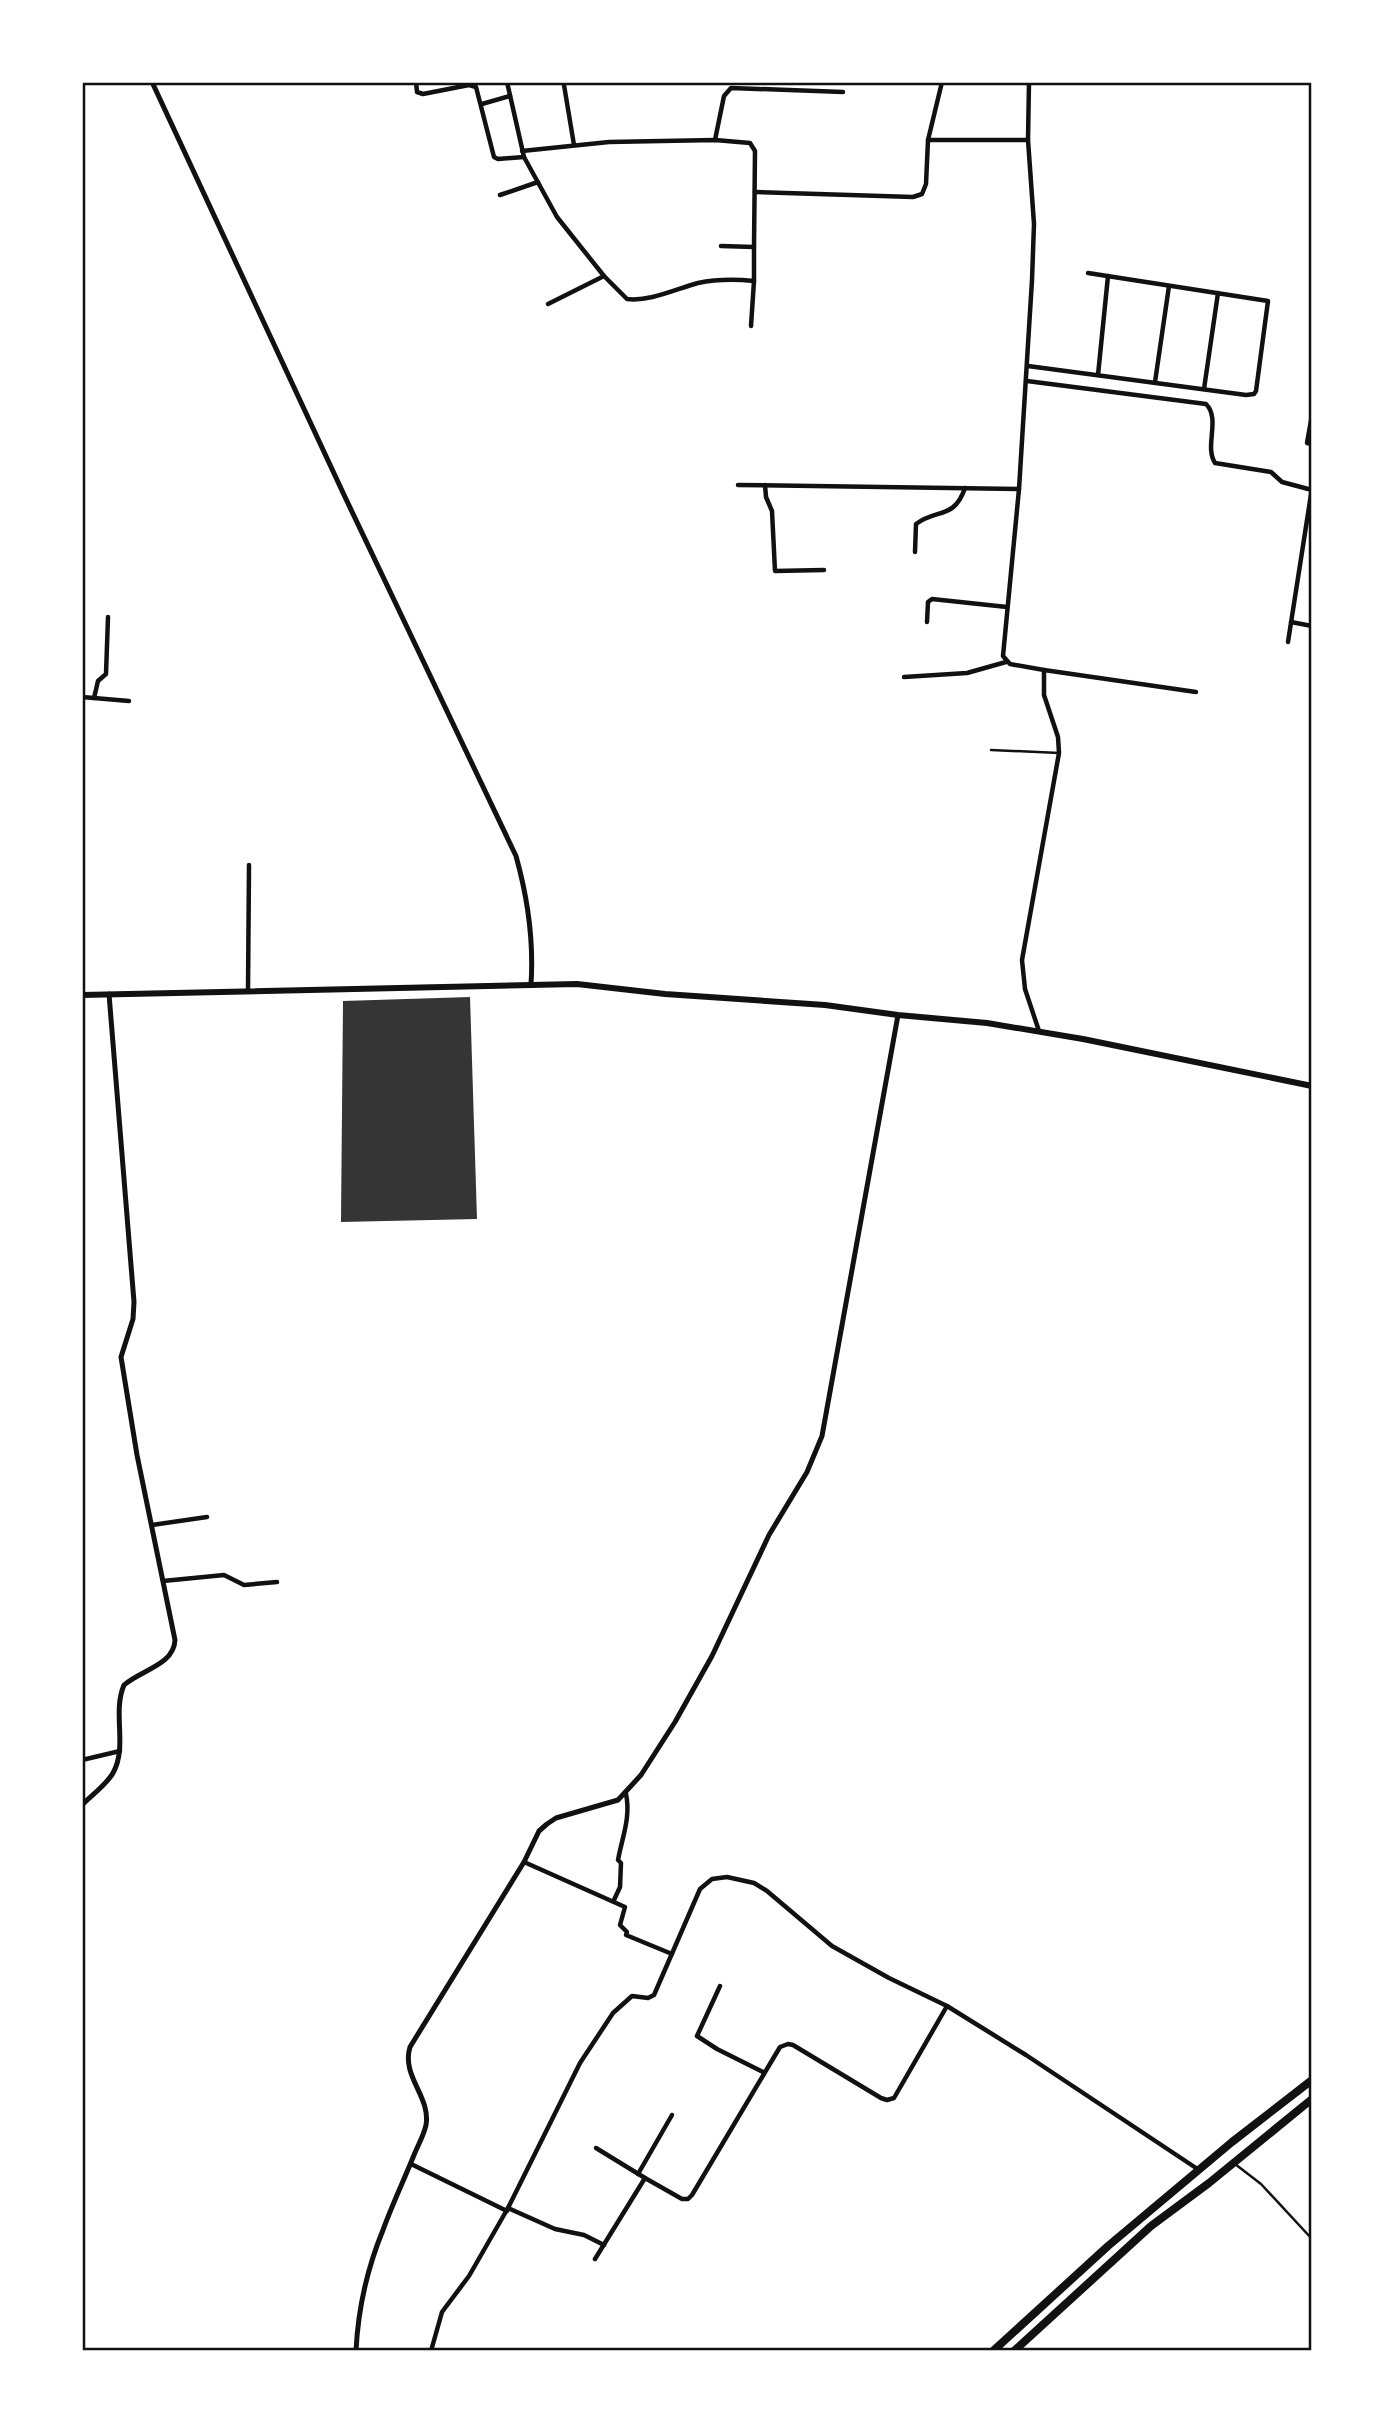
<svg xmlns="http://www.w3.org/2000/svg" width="1394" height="2433" viewBox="0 0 1394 2433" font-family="'Roboto Condensed',sans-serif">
  <rect width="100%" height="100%" fill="#fff"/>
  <path fill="#353535" d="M470,997L477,1219L341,1222L343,1001Z"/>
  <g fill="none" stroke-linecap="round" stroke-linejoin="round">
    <g stroke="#111" stroke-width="2.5">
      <path d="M991,750L1059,753"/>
      <path d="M1235,2164L1261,2184L1312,2239"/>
    </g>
    <g stroke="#111" stroke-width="4.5">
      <path d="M416,82L417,92L423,94L469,85L476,87L494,157L498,159L524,157L507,82"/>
      <path d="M1029,82L1028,140L1034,224L1032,280L1019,489L1003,656L1010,664L1044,670V695L1058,737L1059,753L1022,960L1025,989L1039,1031"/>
      <path d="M564,85L574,145"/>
      <path d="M482,104L510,96"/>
      <path d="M715,140L724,96L731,88L843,92"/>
      <path d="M928,140H1028"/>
      <path d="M522,151L609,142L715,140L750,143L755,151L754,247L721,246"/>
      <path d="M524,157L557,217L604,276L627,299C649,302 676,289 698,283C717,279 734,279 754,281V247"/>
      <path d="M755,192L913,197L922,194L926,184L928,140L942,82"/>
      <path d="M500,195L538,182"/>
      <path d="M548,304L604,276"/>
      <path d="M751,326L754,281"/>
      <path d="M1028,366L1246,395L1254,394L1256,391L1268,301L1088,273"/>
      <path d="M1098,375L1108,276"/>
      <path d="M1027,381L1206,404C1221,419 1204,446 1215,463L1271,472L1282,482L1312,490"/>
      <path d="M1155,382L1169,286"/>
      <path d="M1204,389L1218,293"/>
      <path d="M1312,415L1307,443L1312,444"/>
      <path d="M738,485L1019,489"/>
      <path d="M765,485L766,497L772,511L775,571L824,570"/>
      <path d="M915,552L916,524C937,508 954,520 965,488"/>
      <path d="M927,622L928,602L932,599L1007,607"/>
      <path d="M1291,622L1312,626"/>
      <path d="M1288,642L1312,488"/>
      <path d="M1044,670L1196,692"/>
      <path d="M904,677L967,673L1006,662"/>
      <path d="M82,697L129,701"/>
      <path d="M94,698L98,681L106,674L108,617"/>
      <path d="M248,991L249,865"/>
      <path d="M152,1525L207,1517"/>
      <path d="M163,1581L224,1575L244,1585L277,1582"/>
      <path d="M82,1760L120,1751"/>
      <path d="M524,1862L625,1907L620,1925L627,1932L626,1935L672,1954"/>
      <path d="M614,1900L620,1887L621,1863L618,1860C622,1838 631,1817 626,1794"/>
      <path d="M720,1986L697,2036L717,2049L763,2072"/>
      <path d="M596,2148L645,2178"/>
      <path d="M411,2164L507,2211"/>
      <path d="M638,2174L672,2115"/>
      <path d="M508,2208L555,2229L584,2235L604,2245"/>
      <path d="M595,2259L645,2178L682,2199H688L692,2195L780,2047L788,2044L793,2045L881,2098L887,2100L894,2098L947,2006"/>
      <path d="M431,2351L442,2312L469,2276L508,2208L580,2063L613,2013L632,1996L648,1998L654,1995L700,1889L712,1879L727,1877L754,1883L767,1891L832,1946L889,1978L947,2006L1026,2055L1199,2170"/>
    </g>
    <g stroke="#111" stroke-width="5">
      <path d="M152,82L345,497L516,856C528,899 534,939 531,984"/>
      <path d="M82,1805C92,1795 107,1784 113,1773C128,1746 112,1713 124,1685C141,1670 174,1665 175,1640L137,1455L121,1357L133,1319L134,1302L109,994"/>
      <path d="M356,2351C358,2309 367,2269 383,2230C392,2205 404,2180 414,2155C418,2145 424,2135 426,2125C431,2097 401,2076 410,2047L524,1862L539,1831L547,1824L556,1818L618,1800L641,1775L675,1722L712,1656L769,1535L807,1472L822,1436L898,1015"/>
    </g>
    <path stroke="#111" stroke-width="6" d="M82,995L577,984L665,994L825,1005L898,1015L987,1023L1083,1039L1312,1086"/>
    <g stroke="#111" stroke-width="8">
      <path d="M993,2351L1108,2246L1232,2142L1312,2080"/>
      <path d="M1014,2351L1151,2226L1209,2183L1312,2099"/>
    </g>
  </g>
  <rect width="1394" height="2433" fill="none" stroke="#ffffff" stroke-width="168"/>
  <rect x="84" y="84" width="1226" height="2265" fill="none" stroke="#111" stroke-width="2.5"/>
</svg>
